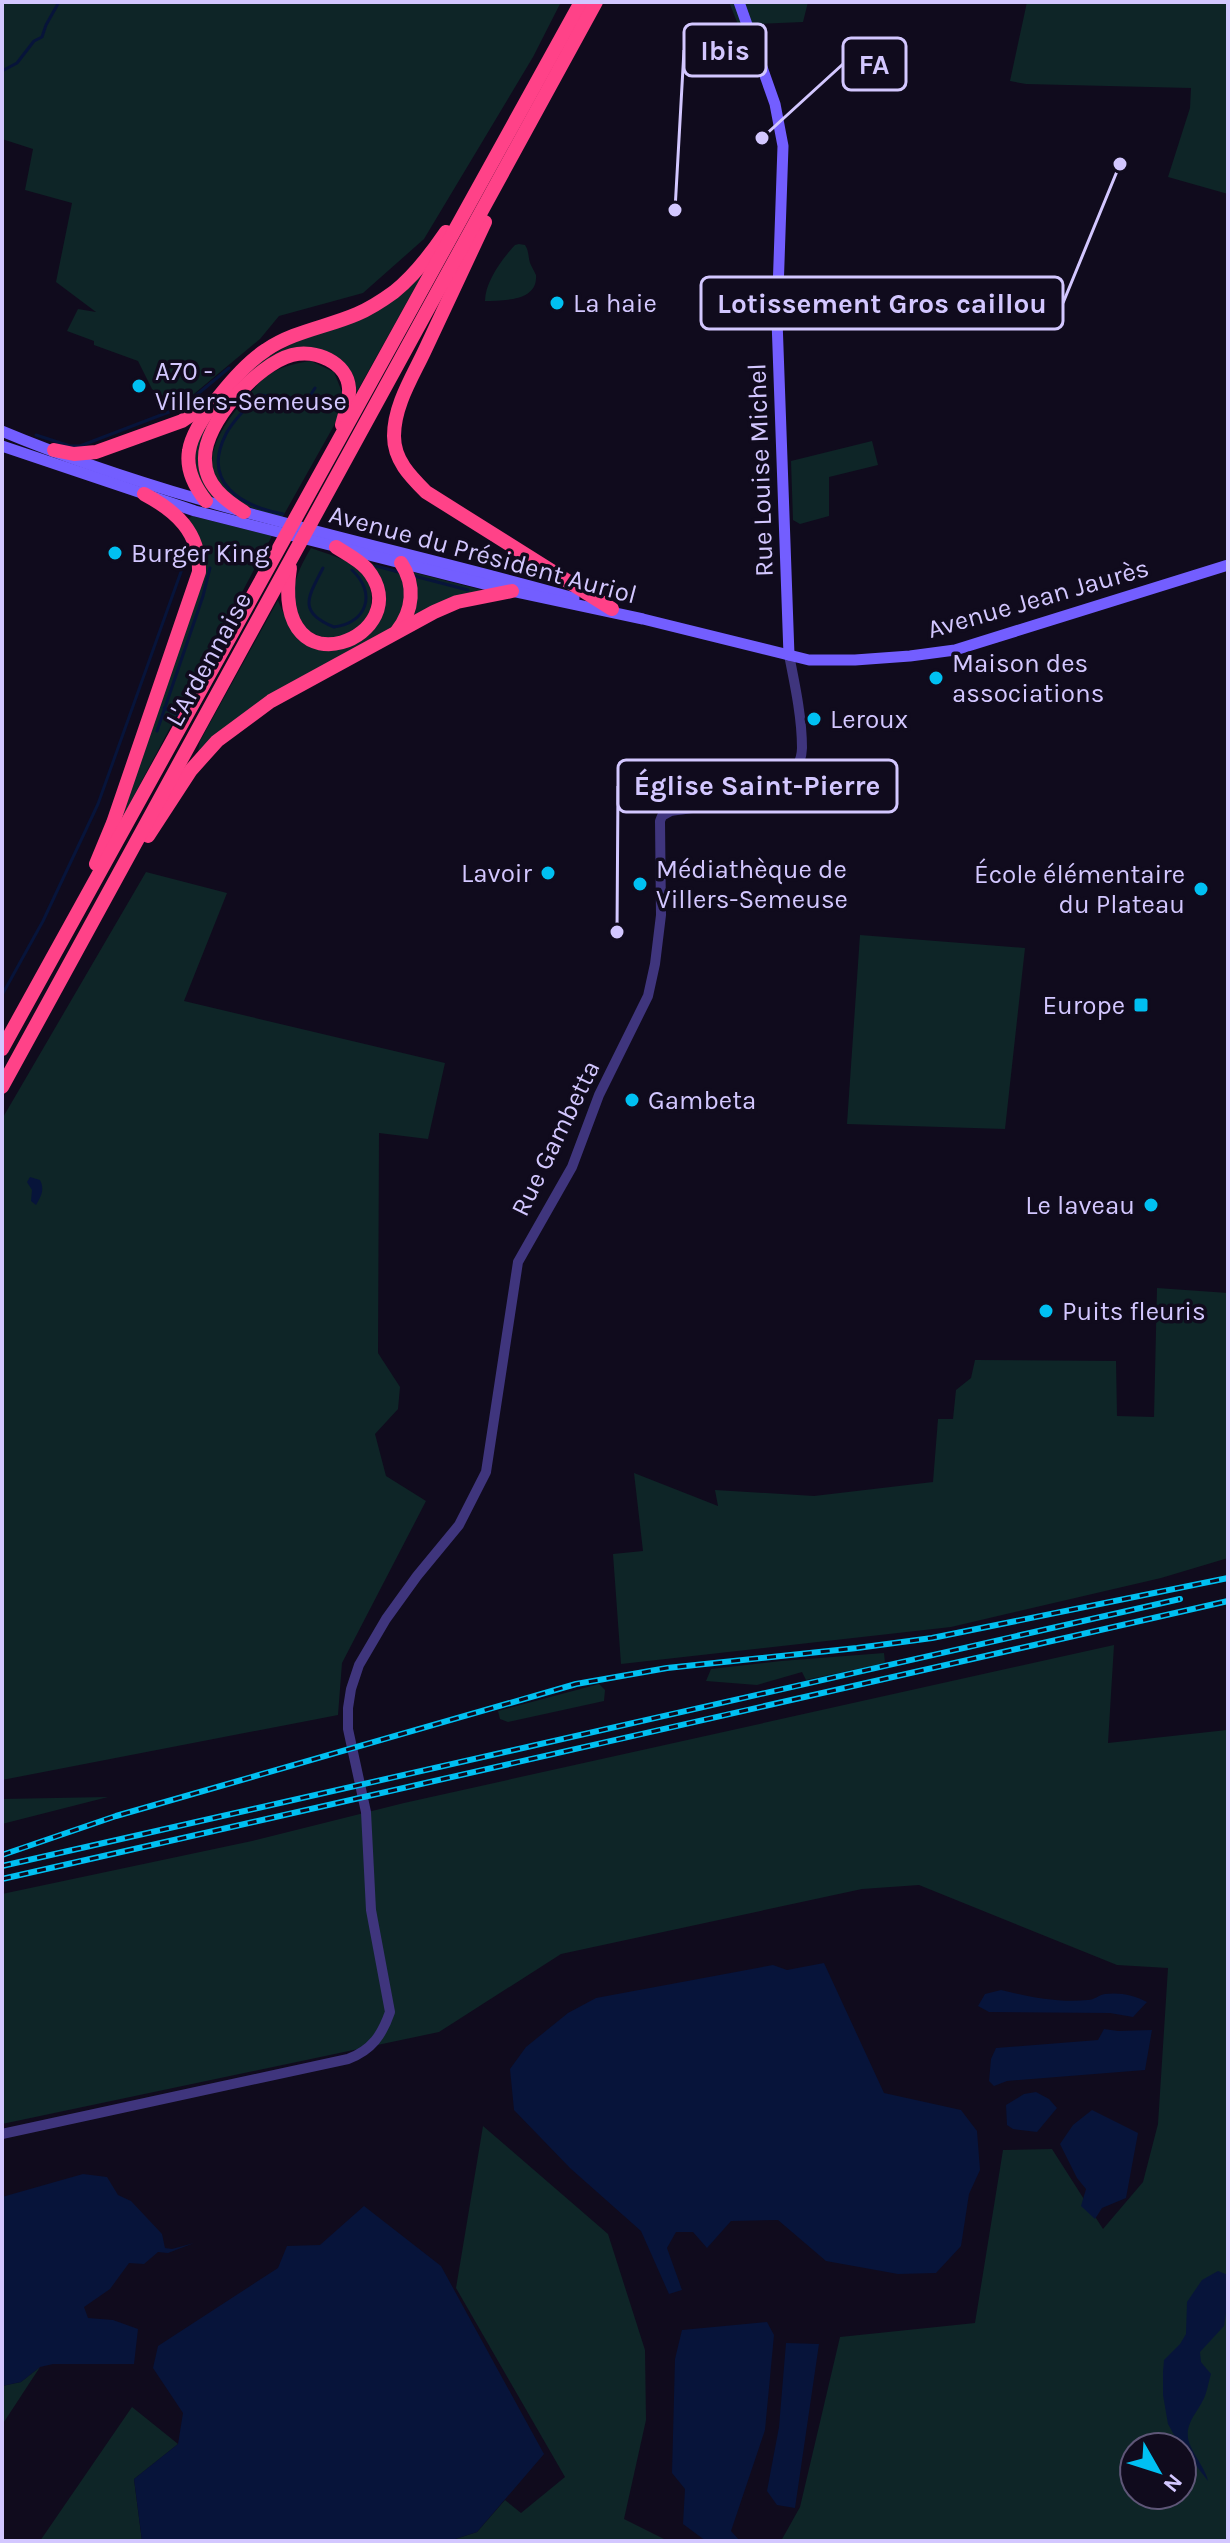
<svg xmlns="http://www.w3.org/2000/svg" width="1230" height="2543" viewBox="0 0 1230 2543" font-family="Karla,sans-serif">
  <rect width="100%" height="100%" fill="#100b1d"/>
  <g fill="#0e2527" fill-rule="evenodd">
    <path d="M2,2H561L533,57L424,239L363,293L279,316L260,339L177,408L152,389L138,361L94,345V341L67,331L78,309L96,312L56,282L72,203L25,190L33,149L2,139Z"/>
    <path d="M729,2H808L803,22L758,24L755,35L743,37Z"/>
    <path d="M1027,2H1228V194L1168,177L1190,108L1191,88L1026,84L1010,81Z"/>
    <path d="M519,244L525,245C529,251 528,256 530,263C531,265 535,273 536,275C538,302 503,300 485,301C485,282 502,259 515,245Z"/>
    <path d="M420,273L422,275L355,395L337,357L326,351L310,347L275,356L205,432L217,500L209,498L196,474L195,448L202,430L257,363Z"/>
    <path d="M311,361L334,372L344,397L341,413L282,518C263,512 241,506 226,492C193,463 226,420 248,396C255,388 261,379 270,374C282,366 297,363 311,361Z"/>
    <path d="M872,441L878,465L829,477V516L800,524L793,520L791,461Z"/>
    <path d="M192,516L272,536L113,835L200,580L188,519Z"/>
    <path d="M311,548C327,554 349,559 361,572C380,593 373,627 344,636C332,640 320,638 309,631C281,609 295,574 311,548Z"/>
    <path d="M369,563L397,573L401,571L408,602L397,625L198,752L200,741L278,600C286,624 301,636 321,650C347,650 363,641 378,620Z"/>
    <path d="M412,572L486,591L405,623Z"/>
    <path d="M146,872L227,893L184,1001L445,1063L428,1139L379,1133L378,1353L400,1387L398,1409L375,1434L386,1476L426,1501L342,1663L338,1715L2,1780V1119Z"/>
    <path d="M860,935L1025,948L1005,1129L847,1124Z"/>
    <path d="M1157,1288L1228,1293V1558L1161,1578L951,1627L621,1664L613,1554L643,1551L634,1473L718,1506L715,1490L814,1496L933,1482L938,1419H953L956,1390L971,1378L975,1360L1116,1361L1117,1416L1154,1417Z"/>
    <path d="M1114,1645L1108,1743L1227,1730L1228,1737V2541H781L800,2507L840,2337L975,2323L1003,2150L1052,2149L1103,2229L1143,2182L1158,2124L1168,1968L1117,1965L919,1885L862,1889L561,1954L439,2032L2,2124V1894L252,1841L404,1803ZM1134,2447H1182V2495H1134Z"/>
    <path d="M884,1653L885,1663L806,1680L802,1672L757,1685L706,1681L711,1669L781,1661Z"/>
    <path d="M599,1684L605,1690L604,1701L508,1722L500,1719L498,1711Z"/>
    <path d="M108,1797L2,1824V1799Z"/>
    <path d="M483,2126L608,2234L645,2350L646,2420L624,2519L668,2541H449L477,2532L505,2500L521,2513L565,2477L456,2288Z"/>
    <path d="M40,2367L2,2425V2386L21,2382Z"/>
    <path d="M132,2407L178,2444L134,2479L142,2541H40Z"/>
  </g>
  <g fill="#07143a">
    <path d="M30,1177L40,1180C45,1190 41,1196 36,1205L31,1201L32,1190L27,1182Z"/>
    <path d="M824,1963L884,2093L961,2110L977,2131L980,2170L969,2194L961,2246L936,2273L898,2274L826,2261L778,2220L731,2221L707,2248L693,2232H676L667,2248L682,2290L669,2294L641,2231L570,2168L514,2110L510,2069L526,2047L568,2013L596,1998L773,1965L787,1970Z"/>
    <path d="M1001,1990C1030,1997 1059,2003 1088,2000C1094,2000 1099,1995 1105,1994C1119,1992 1135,1995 1147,2002L1133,2017L1110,2013L989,2012L978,2006L985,1994Z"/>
    <path d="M1104,2029L1118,2031L1152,2030L1145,2070L1007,2081L994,2086L989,2081L991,2059L996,2048L1098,2040Z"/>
    <path d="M1036,2092L1049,2099L1057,2108L1037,2132L1013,2129L1007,2125L1006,2105L1024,2094Z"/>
    <path d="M1092,2110L1138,2133L1126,2198L1102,2208L1095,2219L1081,2206L1086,2189L1077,2178L1060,2144L1073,2125Z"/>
    <path d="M83,2174L107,2177L118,2195L131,2201L162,2234L165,2248L172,2249L194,2243L168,2253L158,2252L144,2264L129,2263L110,2289L84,2307L88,2318L113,2320L138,2329L134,2364H53L40,2367L21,2382L2,2386V2197Z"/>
    <path d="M364,2206L441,2266L544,2454L477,2532L449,2541H142L134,2479L178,2444L183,2413L153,2368L158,2346L278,2268L287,2246L320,2245Z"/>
    <path d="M1218,2271L1228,2275V2299L1224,2326L1200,2352L1201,2362L1211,2374C1209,2380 1208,2387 1206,2393C1200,2412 1180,2425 1191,2447C1196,2459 1205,2468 1208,2481L1178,2442L1168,2424L1163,2395V2372L1164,2360L1180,2344L1186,2334L1187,2302L1202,2280Z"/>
    <path d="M767,2322L774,2335L765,2430L731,2531L740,2541H706L683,2524L685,2489L672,2473L675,2359L682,2330Z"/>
    <path d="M786,2343L819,2344L795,2508L777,2505L767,2491L779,2427Z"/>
  </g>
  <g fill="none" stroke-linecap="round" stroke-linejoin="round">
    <g stroke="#07143a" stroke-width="3">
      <path d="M2,71L17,63L34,41L42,37L46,25L59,2"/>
      <path d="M36,435L70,446H80L182,407L229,368"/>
      <path d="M283,514C241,506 201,483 226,434C233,420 248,407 258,395L308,399L315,388"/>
      <path d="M376,566L399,572"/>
      <path d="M323,568C308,597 297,612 334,627C367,623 377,593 352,570"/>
      <path d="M414,576L468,590"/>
      <path d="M164,708L178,715"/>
      <path d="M157,731L203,596L210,568"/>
      <path d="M2,995L43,921L98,804L182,569"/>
    </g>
    <path stroke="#3f357d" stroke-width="10" d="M2,2134L348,2059C372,2050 382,2035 390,2012L371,1910L366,1812L348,1729V1708L351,1689L359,1665L386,1619L417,1576L459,1525L486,1472L518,1262L572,1167L599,1095L648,996L655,964L661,915L660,821L662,816L671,811C709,805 801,800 802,748C802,718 795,685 789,655"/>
    <g stroke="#735eff" stroke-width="11">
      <path d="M739,2L775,104L783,146L777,320L789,655"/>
      <path d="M2,431C186,508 383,544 574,598"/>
      <path d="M2,446L195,511L512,591L643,619L809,660H855L910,656L955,650L1228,565"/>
    </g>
    <g stroke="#ff4288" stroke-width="14">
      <path d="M485,222C465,265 445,307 425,350C413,376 394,405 394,436C394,460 410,476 426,492L612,609"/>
      <path d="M54,450L74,454L96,452L182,421L210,402"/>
      <path d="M206,501C195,487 186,469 189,451C193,422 241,366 266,350C294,331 327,327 357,314C369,309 383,300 394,292C414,276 431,254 446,232"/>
      <path d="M244,512C225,500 205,485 205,460C203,423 258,364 292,355C315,349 347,362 349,388C350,400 345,413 342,425"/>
      <path d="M290,568C270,699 422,635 367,569C359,560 347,554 336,547"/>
      <path d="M397,631C413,611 416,585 401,563"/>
      <path d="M148,836L191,770L217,741L271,701L434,612L457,602L512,591"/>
      <path d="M96,864L113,823L199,572C200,532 176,511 144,494"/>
      <path d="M2,1049L581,2"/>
      <path d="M2,1087L596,2"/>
    </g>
    <defs>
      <g id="rail">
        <path d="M2,1855L116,1816L576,1684L667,1668L857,1648L932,1638L1228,1578"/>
        <path d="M2,1866L1180,1599"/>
        <path d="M2,1879L1228,1601"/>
      </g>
    </defs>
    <use href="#rail" stroke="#00c0f2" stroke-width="6"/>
    <use href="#rail" stroke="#100b1d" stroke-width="3" stroke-dasharray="9" stroke-linecap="butt"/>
  </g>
  <g fill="#00c0f2" stroke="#100b1d" stroke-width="3">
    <circle cx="557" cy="303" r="8"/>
    <circle cx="139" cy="386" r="8"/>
    <circle cx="115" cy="553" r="8"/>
    <circle cx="936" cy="678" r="8"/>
    <circle cx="814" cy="719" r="8"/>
    <circle cx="548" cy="873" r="8"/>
    <circle cx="640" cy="884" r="8"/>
    <circle cx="1201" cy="889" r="8"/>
    <rect x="1133" y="997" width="16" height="16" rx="4"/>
    <circle cx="632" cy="1100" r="8"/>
    <circle cx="1151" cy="1205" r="8"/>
    <circle cx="1046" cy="1311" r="8"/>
  </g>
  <g text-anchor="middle" stroke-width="7" stroke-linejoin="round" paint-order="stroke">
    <g font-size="26" fill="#d3c7ff" stroke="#100b1d" text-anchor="start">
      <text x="573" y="312">La haie</text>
      <text x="155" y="380">A70 -<tspan x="155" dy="30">Villers-Semeuse</tspan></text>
      <text x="131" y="562">Burger King</text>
      <text x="952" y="672">Maison des<tspan x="952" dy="30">associations</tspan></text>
      <text x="830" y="728">Leroux</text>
      <text x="656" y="878">Médiathèque de<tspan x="656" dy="30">Villers-Semeuse</tspan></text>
      <text x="532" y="882" text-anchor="end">Lavoir</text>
      <text x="1185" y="883" text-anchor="end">École élémentaire<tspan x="1185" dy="30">du Plateau</tspan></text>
      <text x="1125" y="1014" text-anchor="end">Europe</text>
      <text x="648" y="1109">Gambeta</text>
      <text x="1135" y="1214" text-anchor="end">Le laveau</text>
      <text x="1062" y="1320">Puits fleuris</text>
    </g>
    <g font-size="26" fill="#d3c7ff" stroke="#100b1d">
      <text transform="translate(760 470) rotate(-92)" y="9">Rue Louise Michel</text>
      <text transform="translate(483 554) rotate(15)" y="9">Avenue du Président Auriol</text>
      <text transform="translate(1038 598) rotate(-16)" y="9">Avenue Jean Jaurès</text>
      <text transform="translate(208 659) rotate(-61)" y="9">L'Ardennaise</text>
      <text transform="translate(555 1138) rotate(-64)" y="9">Rue Gambetta</text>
    </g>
  </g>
  <path fill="none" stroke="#d3c7ff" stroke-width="3" d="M675 210L684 50M762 138L843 64M1120 164L1063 303M617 932L618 786"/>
  <g fill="#d3c7ff" stroke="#100b1d" stroke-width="3">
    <circle cx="675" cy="210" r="8"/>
    <circle cx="762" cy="138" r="8"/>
    <circle cx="1120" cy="164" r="8"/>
    <circle cx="617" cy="932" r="8"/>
  </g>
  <g fill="#100b1d" stroke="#d3c7ff" stroke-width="3">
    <rect x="684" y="24" width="82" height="52" rx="8"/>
    <rect x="843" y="38" width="63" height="52" rx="8"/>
    <rect x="701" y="277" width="362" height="52" rx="8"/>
    <rect x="618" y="760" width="279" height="52" rx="8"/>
  </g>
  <g font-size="28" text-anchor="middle" font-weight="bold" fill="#d3c7ff">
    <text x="725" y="60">Ibis</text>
    <text x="874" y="74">FA</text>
    <text x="882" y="313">Lotissement Gros caillou</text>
    <text x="757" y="795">Église Saint-Pierre</text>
  </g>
  <rect width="1230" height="2543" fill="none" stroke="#d3c7ff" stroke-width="8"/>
  <g transform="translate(1158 2471) rotate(129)"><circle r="38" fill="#100b1d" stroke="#5e5677" stroke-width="2"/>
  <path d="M0-6L14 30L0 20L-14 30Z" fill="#00c0f2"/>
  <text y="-12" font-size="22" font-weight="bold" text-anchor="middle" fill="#d3c7ff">N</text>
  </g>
</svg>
